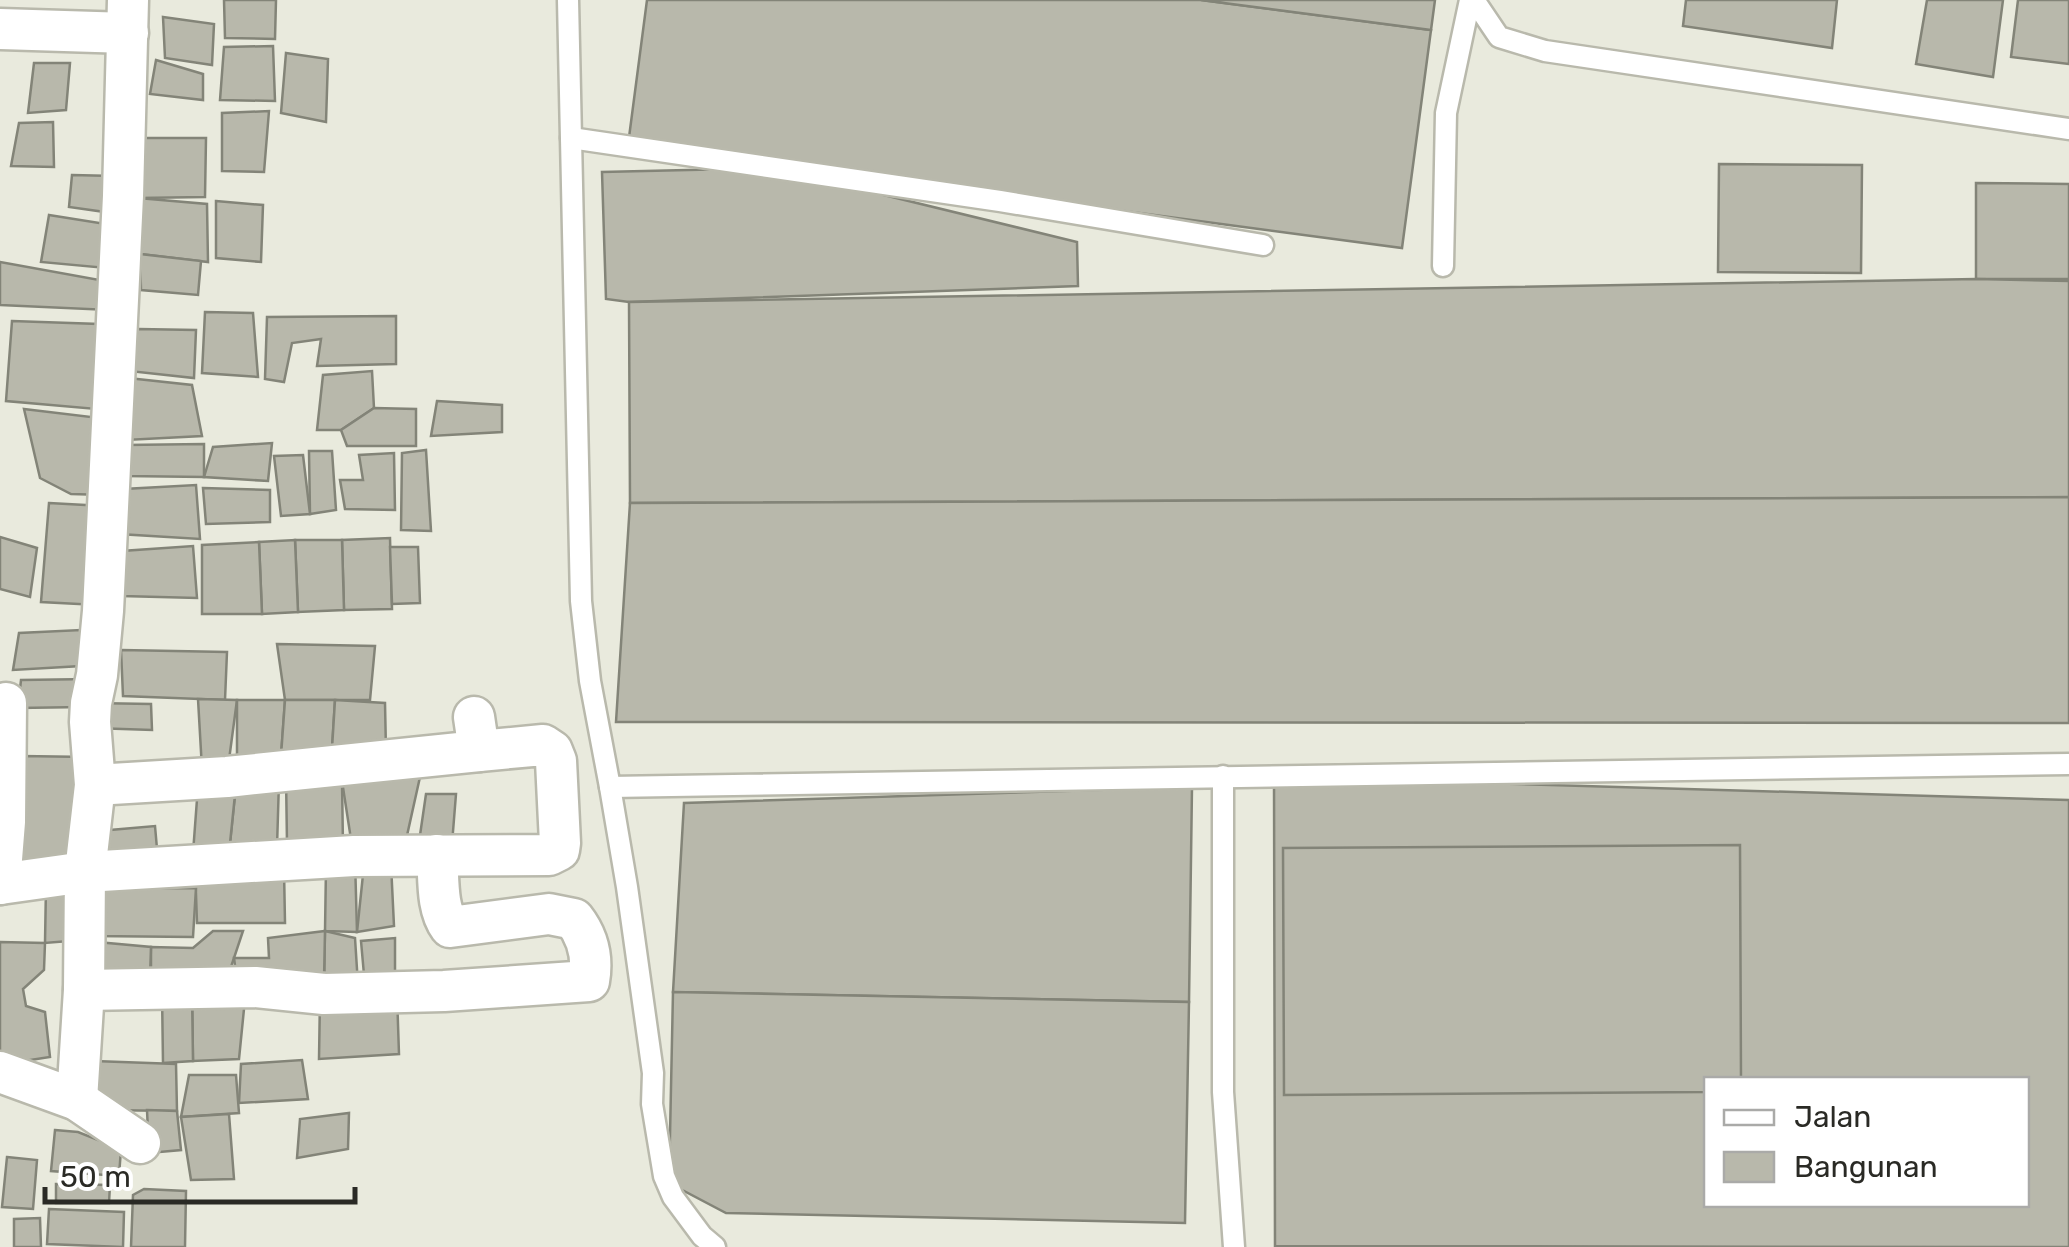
<svg xmlns="http://www.w3.org/2000/svg" width="2069" height="1247" viewBox="0 0 2069 1247" font-family="Rubik,sans-serif">
  <rect width="100%" height="100%" fill="#e9eadd"/>
  <g fill="#b8b8ab" stroke="#838478" stroke-width="2.5" fill-rule="evenodd">
    <path d="M224,0H276L275,39L225,38Z"/>
    <path d="M647,0H1201L1431,30L1402,248L628,145Z"/>
    <path d="M1201,0H1435L1431,30Z"/>
    <path d="M1686,0H1837L1832,48L1683,26Z"/>
    <path d="M1927,0H2003L1993,77L1916,64Z"/>
    <path d="M2018,0H2069V64L2011,57Z"/>
    <path d="M163,17L214,24L212,65L165,58Z"/>
    <path d="M273,46L275,101L220,100L224,47Z"/>
    <path d="M286,53L328,59L326,122L281,113Z"/>
    <path d="M156,60L203,74V100L150,94Z"/>
    <path d="M34,63H70L66,110L28,113Z"/>
    <path d="M269,111L264,172L222,171V113Z"/>
    <path d="M53,122L54,167L11,166L19,123Z"/>
    <path d="M142,138H206L205,197L138,198Z"/>
    <path d="M1719,164L1862,165L1861,273L1718,272Z"/>
    <path d="M773,168L1077,242L1078,286L629,302L606,299L602,172Z"/>
    <path d="M72,175L114,176L105,212L69,207Z"/>
    <path d="M1976,183L2069,184V279H1976Z"/>
    <path d="M138,198L207,204L208,262L140,254Z"/>
    <path d="M216,201L263,205L261,262L216,258Z"/>
    <path d="M49,215L112,225L106,268L41,262Z"/>
    <path d="M140,254L201,261L198,295L141,290Z"/>
    <path d="M0,262L105,281L109,310L0,305Z"/>
    <path d="M1976,279L2069,281V497L630,503L629,302Z"/>
    <path d="M205,312L253,313L258,377L202,373Z"/>
    <path d="M396,316V364L317,366L321,339L292,343L284,382L265,379L267,317Z"/>
    <path d="M12,321L99,324L96,409L6,401Z"/>
    <path d="M138,329L196,330L194,378L129,371Z"/>
    <path d="M372,371L374,408L341,430H317L323,375Z"/>
    <path d="M128,378L192,385L202,436L126,440Z"/>
    <path d="M437,401L502,405V432L431,436Z"/>
    <path d="M374,408L416,409V446H347L341,430Z"/>
    <path d="M24,409L108,419L104,495L71,494L40,478Z"/>
    <path d="M272,443L268,481L204,477L213,447Z"/>
    <path d="M204,444V477L125,476V445Z"/>
    <path d="M426,450L431,531L401,530L402,453Z"/>
    <path d="M309,451H332L336,510L310,514Z"/>
    <path d="M394,453L395,510L345,509L340,480H363L359,455Z"/>
    <path d="M303,455L310,514L281,516L274,456Z"/>
    <path d="M196,485L200,539L119,534L124,489Z"/>
    <path d="M203,488L270,490V522L206,524Z"/>
    <path d="M2069,497V723L616,722L630,503Z"/>
    <path d="M49,503L103,506L97,605L41,602Z"/>
    <path d="M0,537L37,548L30,597L0,589Z"/>
    <path d="M390,538L392,609L344,610L342,540Z"/>
    <path d="M295,540H342L344,610L298,612Z"/>
    <path d="M295,540L298,612L262,614L259,542Z"/>
    <path d="M259,542L262,614H202V545Z"/>
    <path d="M193,546L197,598L122,596V551Z"/>
    <path d="M390,547H418L420,603L392,604Z"/>
    <path d="M81,630V666L13,670L19,633Z"/>
    <path d="M277,644L375,646L370,700H285Z"/>
    <path d="M121,650L227,652L225,700L123,696Z"/>
    <path d="M91,679L84,707L18,708L21,680Z"/>
    <path d="M198,699L237,700L227,775L202,769Z"/>
    <path d="M237,700H285L280,770L237,766Z"/>
    <path d="M285,700H335L331,765L280,770Z"/>
    <path d="M335,700L385,703L386,751L331,765Z"/>
    <path d="M92,703L151,704L152,730L93,728Z"/>
    <path d="M21,756L88,757L81,863L7,866Z"/>
    <path d="M286,777L342,781L343,846L287,843Z"/>
    <path d="M420,777L406,840L352,846L342,781Z"/>
    <path d="M1274,777L2069,800V1247L1275,1246ZM1706,1080H2026V1204H1706Z"/>
    <path d="M279,781L277,847L229,853L236,785Z"/>
    <path d="M236,785L229,853H193L198,786Z"/>
    <path d="M1192,787L1189,1002L673,992L684,803Z"/>
    <path d="M426,794H456L452,844L419,842Z"/>
    <path d="M155,826L158,860L96,862L99,831Z"/>
    <path d="M1740,845L1741,1080H1706V1092L1284,1095L1283,848Z"/>
    <path d="M355,859L357,932L325,931L326,867Z"/>
    <path d="M391,864L394,926L357,932L364,865Z"/>
    <path d="M195,866L284,870L285,923H197Z"/>
    <path d="M76,873L81,940L45,943L46,886Z"/>
    <path d="M196,888L193,937L93,936L97,889Z"/>
    <path d="M213,931H243L226,982L151,986V947L193,948Z"/>
    <path d="M325,931L355,938L358,985L324,986Z"/>
    <path d="M325,931L324,980L237,981L234,958H269L268,938Z"/>
    <path d="M395,938V984L365,986L361,941Z"/>
    <path d="M86,941L151,947L150,978L90,979Z"/>
    <path d="M0,942L45,943L44,970L23,989L26,1006L45,1012L50,1057L4,1064L0,1054Z"/>
    <path d="M246,989L239,1059L193,1061L192,991Z"/>
    <path d="M192,991L193,1061L163,1063L162,992Z"/>
    <path d="M673,992L1189,1002L1185,1223L726,1213L669,1183Z"/>
    <path d="M397,994L399,1054L319,1059L320,997Z"/>
    <path d="M302,1060L308,1099L239,1103L241,1064Z"/>
    <path d="M94,1061L176,1064L177,1111L102,1110Z"/>
    <path d="M189,1075H236L239,1113L181,1117Z"/>
    <path d="M147,1110L177,1111L181,1150L149,1153Z"/>
    <path d="M349,1113L348,1149L297,1158L300,1119Z"/>
    <path d="M229,1114L234,1179L191,1180L181,1117Z"/>
    <path d="M55,1130L78,1132L121,1149L119,1176L51,1171Z"/>
    <path d="M7,1157L37,1160L33,1209L2,1207Z"/>
    <path d="M56,1184L110,1185L109,1203H56Z"/>
    <path d="M144,1189L186,1191L185,1247H131L133,1195Z"/>
    <path d="M49,1209L124,1212L123,1247L47,1244Z"/>
    <path d="M40,1218L41,1247H14V1219Z"/>
  </g>
  <g fill="none" stroke-linecap="round" stroke-linejoin="round">
    <defs>
      <g id="lane">
        <path d="M568,0L581,601L590,681L610,787L2069,764"/>
        <path d="M1474,0L1499,37L1545,51L2069,129"/>
        <path d="M571,138L1000,201L1263,245"/>
        <path d="M1443,266L1446,113L1470,0"/>
        <path d="M1223,776V1092L1234,1247"/>
        <path d="M610,787L627,887L653,1073L652,1104L664,1176L673,1197L702,1236L715,1247"/>
      </g>
      <g id="street">
        <path d="M0,29L128,33"/>
        <path d="M95,785L227,777L479,751L474,717"/>
        <path d="M0,884L85,872L354,856L549,855L559,850L560,843L556,761L552,751L543,745L479,751"/>
        <path d="M0,884L5,822L6,703"/>
        <path d="M84,990L255,987L324,994L444,991L589,981C593,958 588,937 574,919L549,914L450,927C436,908 439,878 437,855"/>
        <path d="M0,1072L77,1100L140,1143"/>
        <path d="M77,1100L84,990L85,872L95,785L90,722L91,703L97,675L103,611L123,196L128,0"/>
      </g>
    </defs>
    <use href="#lane" stroke="#b9b9ac" stroke-width="25"/>
    <use href="#street" stroke="#b9b9ac" stroke-width="45"/>
    <use href="#lane" stroke="#fff" stroke-width="20"/>
    <use href="#street" stroke="#fff" stroke-width="40"/>
  </g>
  <rect x="1704" y="1077" width="325" height="130" fill="#ffffff" stroke="#aaaaa8" stroke-width="2.5"/>
  <rect x="1724" y="1110" width="50" height="15" fill="#ffffff" stroke="#aaaaa8" stroke-width="2.5"/>
  <text x="1794" y="1127" font-size="30" fill="#2a2a25">Jalan</text>
  <rect x="1724" y="1152" width="50" height="30" fill="#b8b8ab" stroke="#aaaaa8" stroke-width="2.5"/>
  <text x="1794" y="1177" font-size="30" fill="#2a2a25">Bangunan</text>
  <path d="M45 1187v15h310v-15" fill="none" stroke="#2a2a25" stroke-width="5"/>
  <text x="60" y="1187" font-size="30" fill="#2a2a25" stroke="#ffffff" stroke-width="8" paint-order="stroke">50 m</text>
</svg>
